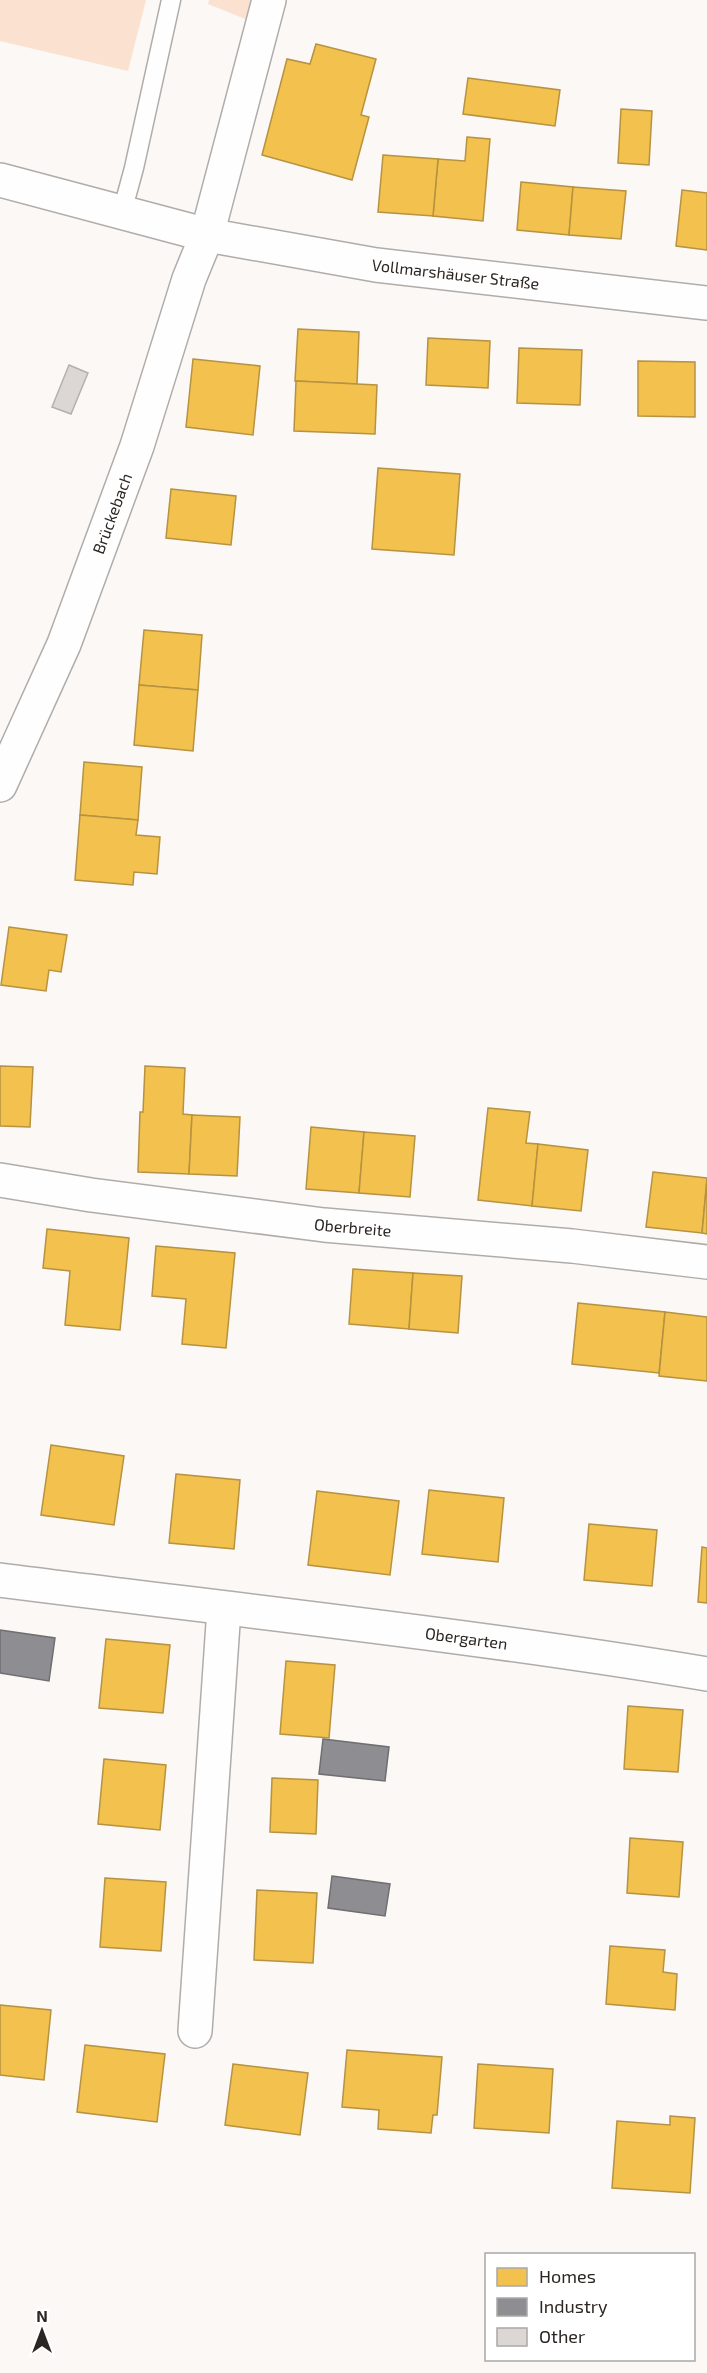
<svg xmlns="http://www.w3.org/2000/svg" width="707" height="2373" viewBox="0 0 707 2373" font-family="'Exo 2',sans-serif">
  <rect width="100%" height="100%" fill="#fbf8f6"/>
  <g fill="#fbe1d0">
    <path d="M0,0H146L128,71L0,41Z"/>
    <path d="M209,0H284L275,31L208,4Z"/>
  </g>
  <g fill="#f2c14e" stroke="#b79241" stroke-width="1.5">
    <path d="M316,44L376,59L361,115L369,117L352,180L262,155L287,59L310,64Z"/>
    <path d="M468,78L560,90L555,126L463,114Z"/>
    <path d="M621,109L652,111L649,165L618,163Z"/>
    <path d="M467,137L490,139L483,221L433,216L438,159L465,161Z"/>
    <path d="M383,155L438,159L433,216L378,212Z"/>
    <path d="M521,182L573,187L569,235L517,230Z"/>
    <path d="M573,187L626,191L621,239L569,235Z"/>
    <path d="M682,190L707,193V250L676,246Z"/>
    <path d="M298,329L359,332L357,384L295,381Z"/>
    <path d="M428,338L490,341L488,388L426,385Z"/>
    <path d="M519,348L582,350L580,405L517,403Z"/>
    <path d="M193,359L260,366L253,435L186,427Z"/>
    <path d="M638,361L695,362V417L638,416Z"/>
    <path d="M296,381L377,385L375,434L294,431Z"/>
    <path d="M378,468L460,474L454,555L372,549Z"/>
    <path d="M171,489L236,496L231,545L166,538Z"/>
    <path d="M144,630L202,635L198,690L139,685Z"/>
    <path d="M139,685L198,690L193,751L134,745Z"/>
    <path d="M84,762L142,767L138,820L80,815Z"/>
    <path d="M80,815L138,820L136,835L160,837L157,874L134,872L133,885L75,880Z"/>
    <path d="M9,927L67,935L61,972L49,970L46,991L1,985Z"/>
    <path d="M0,1066L33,1067L30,1127L0,1126Z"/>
    <path d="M145,1066L185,1068L183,1114L192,1115L189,1174L138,1172L140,1112H143Z"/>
    <path d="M488,1108L530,1112L526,1143L538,1144L532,1206L478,1200Z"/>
    <path d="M192,1115L240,1117L237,1176L189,1174Z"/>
    <path d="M311,1127L364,1132L359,1193L306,1189Z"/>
    <path d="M364,1132L415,1136L410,1197L359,1193Z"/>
    <path d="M538,1144L588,1150L581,1211L532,1206Z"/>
    <path d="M653,1172L707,1178L702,1233L646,1227Z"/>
    <path d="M707,1180V1234L702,1233Z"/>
    <path d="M47,1229L129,1238L120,1330L65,1325L70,1271L43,1268Z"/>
    <path d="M156,1246L235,1253L226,1348L182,1344L186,1299L152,1296Z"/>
    <path d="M353,1269L413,1273L409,1329L349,1324Z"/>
    <path d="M413,1273L462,1276L458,1333L409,1329Z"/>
    <path d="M578,1303L665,1312L659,1373L572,1364Z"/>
    <path d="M665,1312L707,1317V1381L659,1376Z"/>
    <path d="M51,1445L124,1456L114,1525L41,1515Z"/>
    <path d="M176,1474L240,1480L234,1549L169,1543Z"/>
    <path d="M429,1490L504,1498L498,1562L422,1554Z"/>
    <path d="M317,1491L399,1501L390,1575L308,1565Z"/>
    <path d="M589,1524L657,1530L652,1586L584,1580Z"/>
    <path d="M702,1547L707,1548V1603L698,1602Z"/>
    <path d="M106,1639L170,1645L163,1713L99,1708Z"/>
    <path d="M286,1661L335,1665L329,1738L280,1734Z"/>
    <path d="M628,1706L683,1710L678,1772L624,1769Z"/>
    <path d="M104,1759L166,1765L160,1830L98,1824Z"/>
    <path d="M272,1778L318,1780L316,1834L270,1832Z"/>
    <path d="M630,1838L683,1842L679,1897L627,1893Z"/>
    <path d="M105,1878L166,1882L161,1951L100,1947Z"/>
    <path d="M257,1890L317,1893L313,1963L254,1960Z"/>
    <path d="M610,1946L665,1950L663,1972L677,1974L675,2010L606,2004Z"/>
    <path d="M0,2005L51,2010L44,2080L0,2075Z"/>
    <path d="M85,2045L165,2054L157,2122L77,2112Z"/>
    <path d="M347,2050L442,2057L437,2115H433L431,2133L378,2129L379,2110L342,2107Z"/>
    <path d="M233,2064L308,2073L300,2135L225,2125Z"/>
    <path d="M478,2064L553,2069L549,2133L474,2128Z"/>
    <path d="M670,2116L695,2118L690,2193L612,2188L617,2121L670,2125Z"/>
  </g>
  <g fill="#8d8d92" stroke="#706e71" stroke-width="1.5">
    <path d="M0,1630L55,1638L49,1681L0,1673Z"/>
    <path d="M323,1739L389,1747L385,1781L319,1774Z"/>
    <path d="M332,1876L390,1884L385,1916L328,1908Z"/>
  </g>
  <path fill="#dcd7d4" stroke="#b5b0ad" stroke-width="1.5" d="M69,365L88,373L71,414L52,407Z"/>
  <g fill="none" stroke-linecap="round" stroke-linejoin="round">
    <defs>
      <path id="service" d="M122,212L134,168L171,0"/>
      <g id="minor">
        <path id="s1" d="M0,785L64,644L137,446L189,279L207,235L269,0"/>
        <path id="s2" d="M0,1180L91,1195L324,1225L572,1246L707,1262"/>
        <path id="s3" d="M0,1580C236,1610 472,1635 707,1674"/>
        <path d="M195,2031L224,1609"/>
      </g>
      <g id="secondary">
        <path id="s4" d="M0,180L207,235L376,265L707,303"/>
      </g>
    </defs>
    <use href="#service" stroke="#b0aca9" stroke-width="21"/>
    <use href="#minor" stroke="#b0aca9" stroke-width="36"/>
    <use href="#secondary" stroke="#b0aca9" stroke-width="36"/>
    <use href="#service" stroke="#fefefe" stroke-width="18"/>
    <use href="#minor" stroke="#fefefe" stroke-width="33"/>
    <use href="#secondary" stroke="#fefefe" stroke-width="33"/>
  </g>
  <g text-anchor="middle" stroke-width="6" stroke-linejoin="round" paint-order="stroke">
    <g font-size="16" fill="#2c2623" stroke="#fff">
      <text dy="6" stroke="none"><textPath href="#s4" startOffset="466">Vollmarshäuser Straße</textPath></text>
      <text dy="6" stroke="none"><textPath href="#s1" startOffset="294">Brückebach</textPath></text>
      <text dy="6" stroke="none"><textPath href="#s2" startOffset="356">Oberbreite</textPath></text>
      <text dy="6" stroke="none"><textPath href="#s3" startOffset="470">Obergarten</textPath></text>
    </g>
  </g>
  <rect x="485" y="2253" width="210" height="108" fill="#ffffff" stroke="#aba8a7" stroke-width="1.5"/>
  <rect x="497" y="2268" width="30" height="18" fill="#f2c14e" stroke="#aba8a7" stroke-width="1.5"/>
  <text x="539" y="2283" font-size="18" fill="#2c2623">Homes</text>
  <rect x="497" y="2298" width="30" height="18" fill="#8d8d92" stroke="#aba8a7" stroke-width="1.5"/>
  <text x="539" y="2313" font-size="18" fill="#2c2623">Industry</text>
  <rect x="497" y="2328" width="30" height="18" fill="#dcd7d4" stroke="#aba8a7" stroke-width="1.5"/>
  <text x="539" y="2343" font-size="18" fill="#2c2623">Other</text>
  <g transform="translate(42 2331)" stroke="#ffffff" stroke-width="4.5" paint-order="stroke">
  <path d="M0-4.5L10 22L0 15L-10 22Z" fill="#2c2623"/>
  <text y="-9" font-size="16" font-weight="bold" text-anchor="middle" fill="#2c2623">N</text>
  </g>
</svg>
